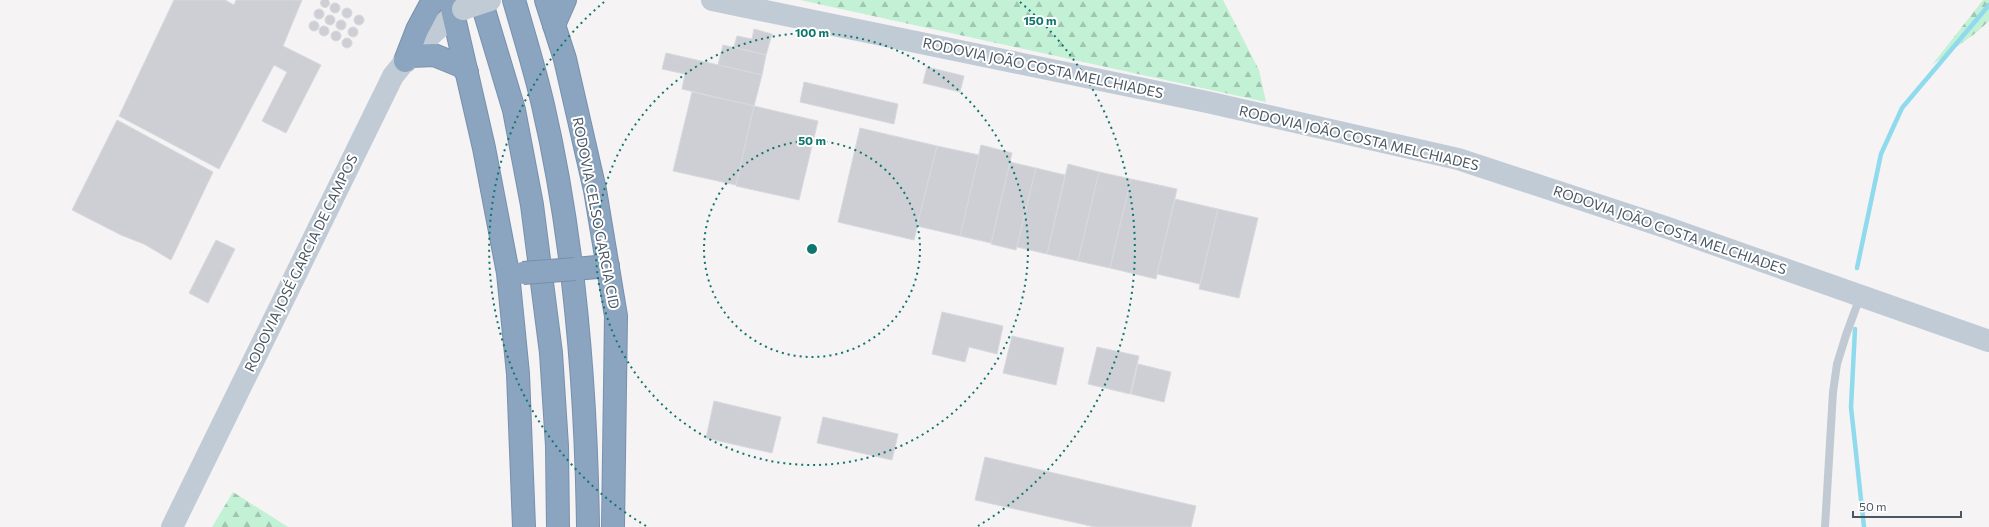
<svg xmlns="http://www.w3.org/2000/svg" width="1989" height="527" viewBox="0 0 1989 527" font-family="Commissioner,sans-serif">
  <defs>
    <pattern id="forest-firs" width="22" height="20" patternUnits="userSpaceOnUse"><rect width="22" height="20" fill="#c3f1d5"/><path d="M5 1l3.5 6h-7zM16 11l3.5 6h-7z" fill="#a0c6b0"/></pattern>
  </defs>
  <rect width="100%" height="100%" fill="#f5f3f3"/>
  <g fill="url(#forest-firs)">
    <path d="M800,0H1223L1259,70L1266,102Z"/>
    <path d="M1983,0H1989V21L1977,32L1932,65Z"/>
    <path d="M233,492L288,527H212Z"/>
  </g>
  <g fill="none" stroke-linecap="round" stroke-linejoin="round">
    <g stroke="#90daee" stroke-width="4.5">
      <path d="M1857,268L1881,154L1902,108L1989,5"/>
      <path d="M1855,329L1851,407L1864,527"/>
    </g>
  </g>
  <g fill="#cdcfd5" stroke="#d7d9de">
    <circle cx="325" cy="3" r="4.5"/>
    <path d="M174,0H225L234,5L236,0H302L283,46L321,65L286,133L262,121L287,72L274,65L219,169L119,116Z"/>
    <circle cx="335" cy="8" r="5"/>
    <circle cx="347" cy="13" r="5"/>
    <circle cx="319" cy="14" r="5"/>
    <circle cx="359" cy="20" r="5"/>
    <circle cx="330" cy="20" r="5"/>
    <circle cx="341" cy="25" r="5"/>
    <circle cx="314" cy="26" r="5"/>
    <circle cx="324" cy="31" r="5"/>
    <circle cx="353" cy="32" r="5"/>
    <path d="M754,29L772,34L766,55L734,47L737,36L752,39Z"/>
    <circle cx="336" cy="36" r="5"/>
    <circle cx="347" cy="43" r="5"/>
    <path d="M723,45L766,55L762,75L718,65Z"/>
    <path d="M666,53L762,75L754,106L682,89L685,74L662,69Z"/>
    <path d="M927,67L964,76L960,92L923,83Z"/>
    <path d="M804,82L898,104L894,124L800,102Z"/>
    <path d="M692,92L754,106L736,185L673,171Z"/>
    <path d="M754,106L818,121L799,200L736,186Z"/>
    <path d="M117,120L213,172L171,260L144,244L121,235L72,210Z"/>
    <path d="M860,128L937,146L914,240L838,222Z"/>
    <path d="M981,145L1012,153L991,243L960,236Z"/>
    <path d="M937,146L979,155L960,236L917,226Z"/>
    <path d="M1010,162L1036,168L1016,250L991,244Z"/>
    <path d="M1068,164L1099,172L1078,261L1047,254Z"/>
    <path d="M1036,168L1065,175L1047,254L1017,247Z"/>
    <path d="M1099,172L1131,179L1110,268L1078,261Z"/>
    <path d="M1131,179L1177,189L1156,279L1110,268Z"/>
    <path d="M1175,199L1218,209L1200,284L1157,274Z"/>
    <path d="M1218,209L1258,218L1239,298L1199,289Z"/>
    <path d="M216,240L235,249L208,303L189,293Z"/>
    <path d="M942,312L1003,326L997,354L969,347L965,362L932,354Z"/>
    <path d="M1012,336L1064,348L1056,385L1003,373Z"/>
    <path d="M1097,347L1139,356L1130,394L1088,384Z"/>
    <path d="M1138,364L1171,372L1164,402L1131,394Z"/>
    <path d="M714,401L781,417L772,453L706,438Z"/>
    <path d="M823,417L898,434L892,460L817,443Z"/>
    <path d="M985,457L1196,506L1191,527H1095L975,500Z"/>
  </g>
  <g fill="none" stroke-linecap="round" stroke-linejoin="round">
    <defs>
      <g id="highway">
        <path d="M450,0L484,148L508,273L518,374L524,527"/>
        <path d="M481,0L514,110L532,205L551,353L557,446L558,527"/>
        <path d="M514,0C524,35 535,70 543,105C575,243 586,385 588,527"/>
        <path d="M546,0L565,59L595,190L616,316L613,527"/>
        <path d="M554,25L565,0"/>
        <path d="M410,56L434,55L461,66L467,72"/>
        <path d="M405,61L417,30L433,0"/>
        <path d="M575,269L608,266"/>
      </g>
    </defs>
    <use href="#highway" stroke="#7690ad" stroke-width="24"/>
    <path stroke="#c1cad2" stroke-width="8" d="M1825,527L1833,392L1837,364L1846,335L1860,297"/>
    <g stroke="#c1cbd6" stroke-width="22">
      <path d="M712,0L1207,102L1458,159L1665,227L1989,341"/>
      <path d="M172,527L393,76C410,54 440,24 463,9"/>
    </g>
    <use href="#highway" stroke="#8ba5c1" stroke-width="22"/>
    <defs>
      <path id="highway-bridge" d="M523,273L575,269"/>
    </defs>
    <use href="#highway-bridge" stroke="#7690ad" stroke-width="24" stroke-linecap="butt"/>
    <path stroke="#c1cbd6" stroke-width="22" d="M463,9L490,0"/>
    <use href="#highway-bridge" stroke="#8ba5c1" stroke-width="22"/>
  </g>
  <g fill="none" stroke="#0f766e" stroke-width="2" stroke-dasharray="2 4">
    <circle cx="812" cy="249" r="108"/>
    <circle cx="812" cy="249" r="216"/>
    <path d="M646 526A323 323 0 0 1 604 2M1020 2A323 323 0 0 1 978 526"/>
  </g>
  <g text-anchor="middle" stroke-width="4" stroke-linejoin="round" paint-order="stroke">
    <g font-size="14" fill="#4a5661" stroke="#fff">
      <text transform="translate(1043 68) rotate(12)" y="5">RODOVIA JOÃO COSTA MELCHIADES</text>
      <text transform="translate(1359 138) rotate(13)" y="5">RODOVIA JOÃO COSTA MELCHIADES</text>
      <text transform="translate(596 213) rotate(79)" y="5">RODOVIA CELSO GARCIA CID</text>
      <text transform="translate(1670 230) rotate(19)" y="5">RODOVIA JOÃO COSTA MELCHIADES</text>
      <text transform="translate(301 263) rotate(-64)" y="5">RODOVIA JOSÉ GARCIA DE CAMPOS</text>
    </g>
  </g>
  <circle cx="812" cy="249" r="6" fill="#0f766e" stroke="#fff" stroke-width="2"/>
  <g font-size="12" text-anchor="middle" font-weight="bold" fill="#0f766e" stroke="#fff" stroke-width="4" stroke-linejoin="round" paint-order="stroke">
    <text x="1040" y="25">150 m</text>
    <text x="812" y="37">100 m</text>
    <text x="812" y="145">50 m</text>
  </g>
  <path d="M1853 511v6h108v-6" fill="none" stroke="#4a5661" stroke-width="2"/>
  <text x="1859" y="511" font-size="12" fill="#4a5661" stroke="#ffffff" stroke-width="3" paint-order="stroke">50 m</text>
</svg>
